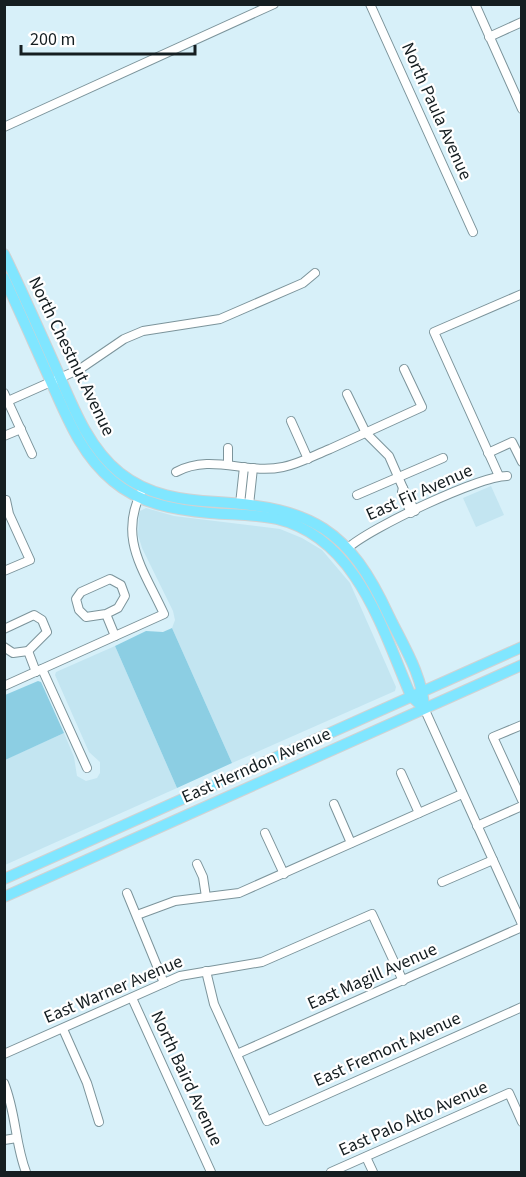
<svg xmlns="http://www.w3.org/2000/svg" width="526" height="1177" viewBox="0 0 526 1177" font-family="'Source Sans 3',sans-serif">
  <rect width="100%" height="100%" fill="#d7f0f9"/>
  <g fill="#c3e5f1">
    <path d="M491,486L504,515L476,527L463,498Z"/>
    <path d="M146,508L174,516L280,529L302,538L322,550L350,583L396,687L395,691L232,763L172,628L175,620L173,611L142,548L138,535L139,515L140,511Z"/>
    <path d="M115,646L177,788L5,865L4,760L64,733L74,757L77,776L86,781L97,778L100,773V762L89,752L55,675L56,672Z"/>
  </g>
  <g fill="#8ccee3">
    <path d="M172,628L232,763L177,788L115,646L146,631L163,632Z"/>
    <path d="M38,681L41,682L64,733L5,760V695Z"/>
  </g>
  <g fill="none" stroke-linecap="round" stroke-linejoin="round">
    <defs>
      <g id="minor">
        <path d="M370,4L473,232"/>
        <path d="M475,4L522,109"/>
        <path d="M489,37L522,22"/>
        <path d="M4,127L274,4"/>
        <path d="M4,393L32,454"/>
        <path d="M347,394L366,433L389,456L403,488"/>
        <path d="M8,401L80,369L124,339L143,331L220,319L303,283L315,273"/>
        <path d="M291,421L308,459"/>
        <path d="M4,436L21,429"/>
        <path d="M488,453L512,442L522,462"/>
        <path d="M228,464V448"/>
        <path d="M176,472C212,453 246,475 283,467C299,464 315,455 330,449C361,435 391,421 422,407L404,369"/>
        <path d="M499,476L434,332L522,294"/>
        <path d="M357,495L443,458"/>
        <path d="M240,504L244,467"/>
        <path d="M249,505L253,468"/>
        <path d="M411,513L402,492L403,488L415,511"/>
        <path d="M348,548C370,528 479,476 507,476"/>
        <path d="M4,571L30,560L9,514L6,500"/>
        <path d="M106,614L118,608L125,596L121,585L110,579L81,592L76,599L79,610L86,617L106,614L115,636"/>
        <path d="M4,629L34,615L42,620L47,632L28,651L13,653L4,647"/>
        <path d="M28,651L36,672"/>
        <path d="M42,669L87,768"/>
        <path d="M4,686L164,614C143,568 117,538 143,488"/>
        <path d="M424,708L522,924"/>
        <path d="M522,725L493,737L522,800"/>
        <path d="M401,773L419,813"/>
        <path d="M334,804L351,843"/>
        <path d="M477,826L522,806"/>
        <path d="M265,833L284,874"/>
        <path d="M197,864L203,877L206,897"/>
        <path d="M442,882L493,860"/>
        <path d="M127,893L164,983"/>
        <path d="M137,915L175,901L239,893L462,794"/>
        <path d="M206,971L214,1004L267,1121L522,1007"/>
        <path d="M132,998L211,1172"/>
        <path d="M63,1029L87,1083L99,1122"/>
        <path d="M4,1054L180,976L262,962L372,914L403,981"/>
        <path d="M237,1054L522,927"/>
        <path d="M4,1083C16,1112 15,1144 26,1172"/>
        <path d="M4,1140L17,1138"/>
        <path d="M366,1157L373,1172"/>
        <path d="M331,1172L509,1093L522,1122"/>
      </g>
      <g id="major">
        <path d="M4,254C21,289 37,325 53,361C70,399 86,446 120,473C149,496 182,500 218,502C312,508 349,529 389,616C403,645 423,676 424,708"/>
        <path d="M4,278C19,310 33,342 47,373C65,412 79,453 113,481C140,504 175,510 210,513C232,515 256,514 277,519C357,538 382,629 411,696L424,708"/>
        <path d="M4,879L522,647"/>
        <path d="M4,897L522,665"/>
      </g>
    </defs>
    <use href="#minor" stroke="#7c949b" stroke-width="10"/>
    <use href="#major" stroke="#d0d2d3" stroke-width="12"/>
    <use href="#minor" stroke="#fff" stroke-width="8"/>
    <use href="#major" stroke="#80e6ff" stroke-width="10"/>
  </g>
  <g text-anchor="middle" stroke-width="4.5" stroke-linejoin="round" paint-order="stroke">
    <g font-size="18" fill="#151e21" stroke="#fff">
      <text transform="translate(437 111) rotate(66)" y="6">North Paula Avenue</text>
      <text transform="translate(72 356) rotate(64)" y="6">North Chestnut Avenue</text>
      <text transform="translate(419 492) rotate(-24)" y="6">East Fir Avenue</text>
      <text transform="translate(256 765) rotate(-24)" y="6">East Herndon Avenue</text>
      <text transform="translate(372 976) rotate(-24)" y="6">East Magill Avenue</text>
      <text transform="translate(113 989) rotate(-23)" y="6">East Warner Avenue</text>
      <text transform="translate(387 1049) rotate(-24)" y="6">East Fremont Avenue</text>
      <text transform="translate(187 1078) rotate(65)" y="6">North Baird Avenue</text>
      <text transform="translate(413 1118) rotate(-24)" y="6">East Palo Alto Avenue</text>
    </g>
  </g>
  <rect width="526" height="1177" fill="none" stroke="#151e21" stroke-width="12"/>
  <path d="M21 45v9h174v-9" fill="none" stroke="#151e21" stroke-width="3"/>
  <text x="30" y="45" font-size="18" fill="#151e21" stroke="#ffffff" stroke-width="4.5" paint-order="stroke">200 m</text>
</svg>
